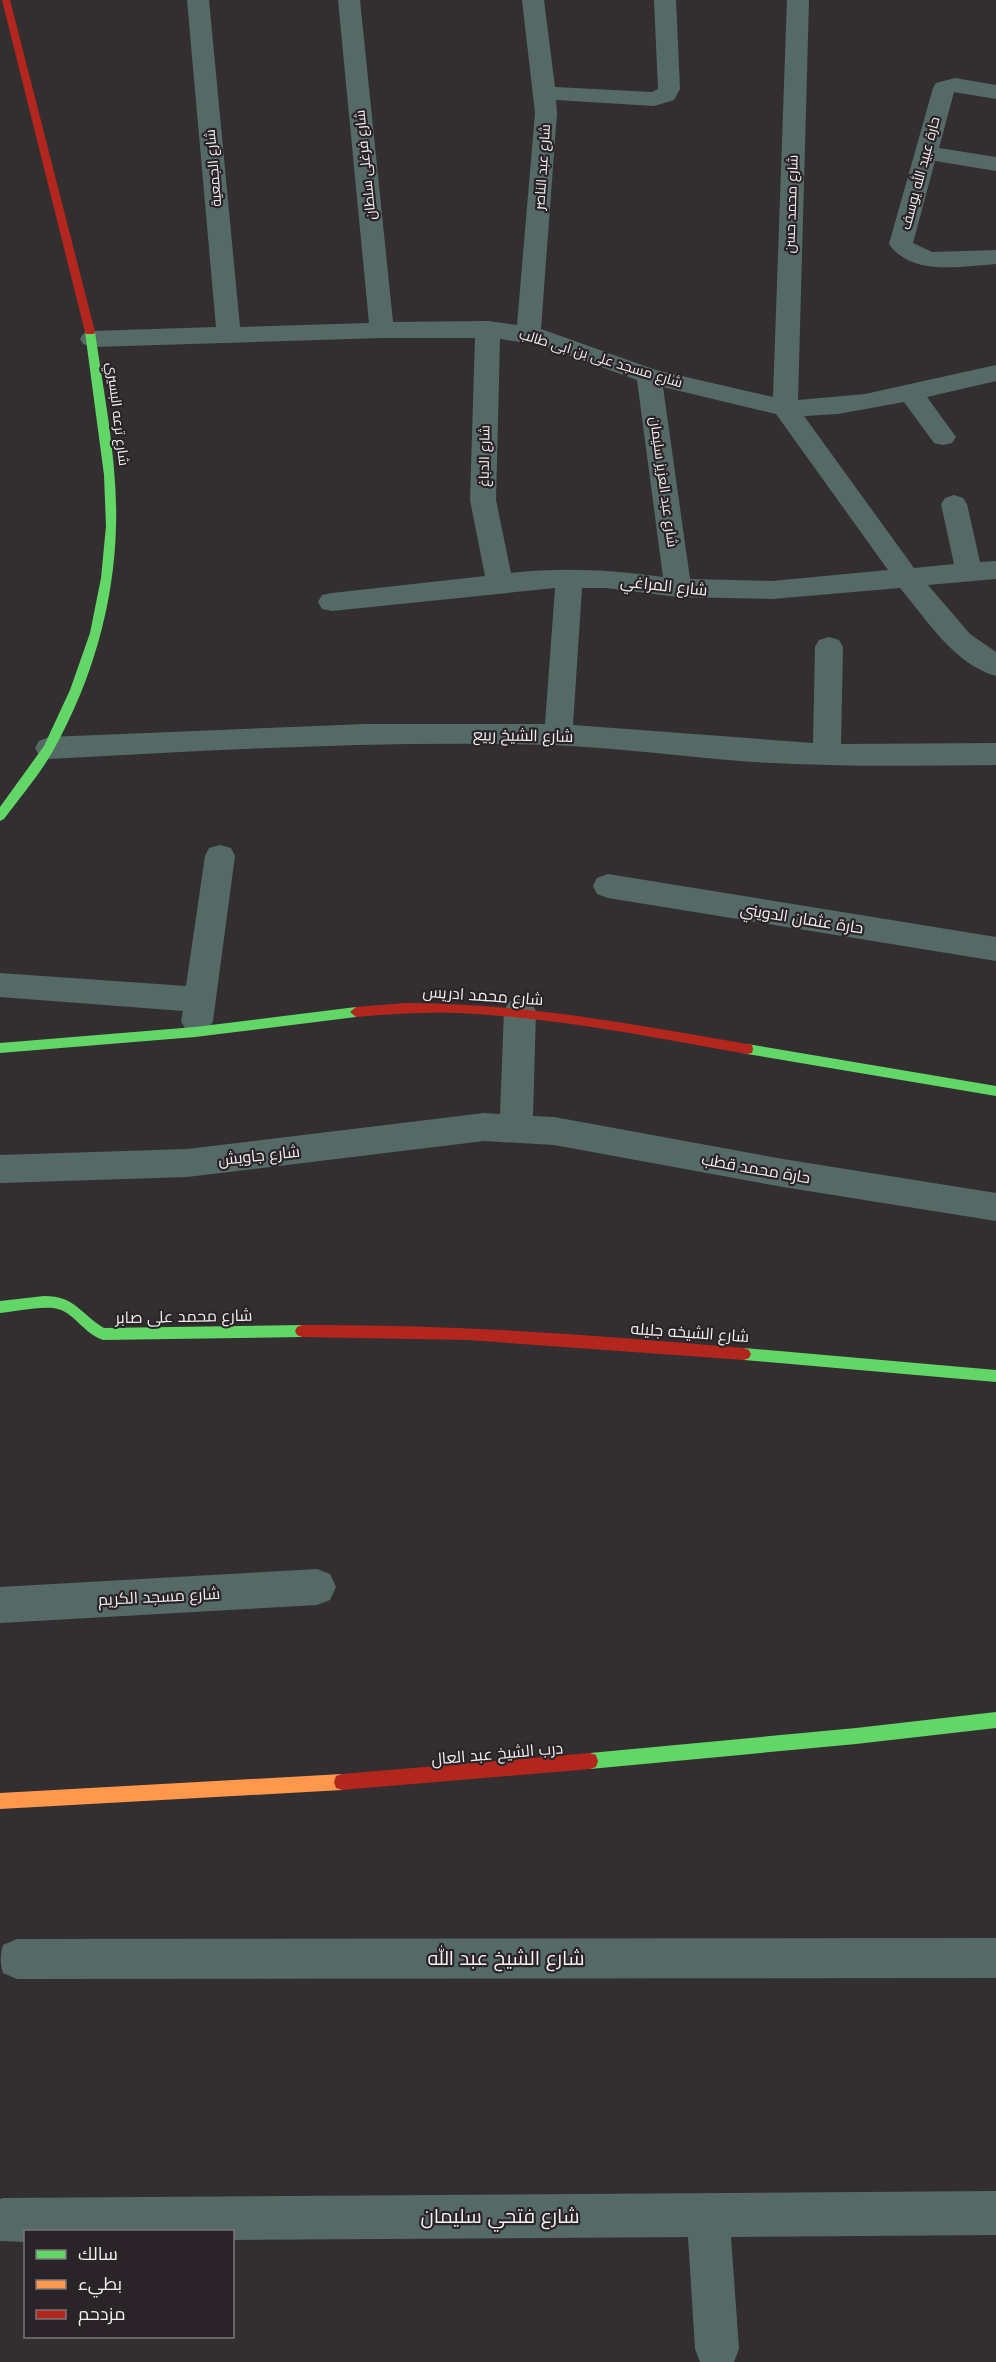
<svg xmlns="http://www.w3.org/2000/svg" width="996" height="2362" viewBox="0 0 996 2362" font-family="Inter,Cairo,sans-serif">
  <rect width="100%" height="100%" fill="#332f31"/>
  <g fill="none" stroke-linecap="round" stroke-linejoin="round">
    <g fill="#556a67" fill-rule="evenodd">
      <path d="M187,0H209L240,327L369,323L338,0H360L393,322L488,321L517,325L535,113L522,0H544L555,87L652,92L658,89L654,0H676L680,89L674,100L654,106L556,100L557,113L541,329L656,370L773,397L787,0H809L798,400L865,394L996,365V381L927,397L956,437L952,443L943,445L934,443L904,402L838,414L804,416L914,568L954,564L941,504L945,498L954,495L963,498L967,504L980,562L996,561V579L928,585L970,634L996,652V676C954,664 927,620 900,588L772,599L678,597L606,588H582L573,725L813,743L815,647L819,640L829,637L839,640L843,647L841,744L996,743V765C915,766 834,767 753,762C687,757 620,748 554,745C385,740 217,750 49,759L39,755L35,748L39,741L49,737L365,724H545L555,588L332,611L322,609L318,602L322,595L332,593L485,576L470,500L475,338H382L92,347L83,344L80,339L83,334L92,331L216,327ZM500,339L541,345L637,380L663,577C612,570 562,567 511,573L496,500ZM663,387L776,414L888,570L772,581L690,579Z"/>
      <path d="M955,78L996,85V99L954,92L939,148L996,157V171L935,161L913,243L932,252L996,250V264C962,266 912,277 889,244L933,88L936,83Z"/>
      <path d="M220,845L231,848L235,856L213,1021L208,1030L197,1034L186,1030L181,1021L183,1011L0,997V973L186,986L205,856L209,848Z"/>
      <path d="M608,874L996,937V961L608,898L597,894L593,886L597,878Z"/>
      <path d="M520,998L531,1002L536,1011L533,1116L554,1117L783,1159L996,1193V1221L783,1187L554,1145L484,1141L187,1177L0,1183V1155L187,1149L484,1113L500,1114L504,1011L509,1002Z"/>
      <path d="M317,1569L330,1574L336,1587L330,1600L317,1605L0,1623V1587Z"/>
      <path d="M996,1938V1978L17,1979L3,1973C0,1964 0,1954 3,1945L17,1939Z"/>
      <path d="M996,2191V2235L731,2237L739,2349L734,2362H700L695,2349L688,2237L232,2240V2232H26V2242L0,2241V2199L3,2198Z"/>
    </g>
    <g fill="#63d668" fill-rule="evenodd">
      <path d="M90,329L95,332C104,396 118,462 116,527C114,604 92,681 54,749C41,773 21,796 4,819L0,821V807L44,746L70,690L90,633L101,578L106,526L104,475L85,332Z"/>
      <path d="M356,1007L362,1012L356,1017L195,1037L0,1053V1043L195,1027Z"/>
      <path d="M747,1044L996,1086V1096L747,1054L742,1053L741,1049L742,1045Z"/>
      <path d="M44,1296C76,1296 80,1314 104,1328L302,1325L307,1327L309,1331L307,1335L302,1337L103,1340C84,1333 76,1316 61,1310C47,1304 15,1312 0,1313V1301Z"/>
      <path d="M744,1348L996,1370V1382L744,1360L739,1358L737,1354L739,1350Z"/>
      <path d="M996,1712V1728L856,1744L590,1769L584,1767L582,1761L584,1755L590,1753L856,1728Z"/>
    </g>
    <path fill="#ff974d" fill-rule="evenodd" d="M342,1774L348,1776L350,1782L348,1788L342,1790L0,1809V1793Z"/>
    <g fill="#b3261e" fill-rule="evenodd">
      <path d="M2,0H10L95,332L94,334H86L85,332Z"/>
      <path d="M405,1003C521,1003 633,1024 747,1044L752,1045L753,1049L752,1053L747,1054C651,1037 555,1017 457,1013C423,1012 390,1014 356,1017L350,1012L356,1007Z"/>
      <path d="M302,1325C450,1324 597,1335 744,1348L749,1350L751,1354L749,1358L744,1360L468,1340L302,1337L297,1335L295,1331L297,1327Z"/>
      <path d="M590,1753L596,1755L598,1761L596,1767L590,1769L342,1790L336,1788L334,1782L336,1776L342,1774Z"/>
    </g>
  </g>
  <g text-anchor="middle" stroke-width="4.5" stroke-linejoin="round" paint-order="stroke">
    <g font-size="14" fill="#f4f0f2" stroke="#2a2428">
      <text transform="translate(365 165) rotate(-96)" y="5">شارع فرغلى سلطان</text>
      <text transform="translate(542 167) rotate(-86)" y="5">شارع عبد الناصر</text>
      <text transform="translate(213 168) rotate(-95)" y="5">شارع الجمعية</text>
      <text transform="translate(920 173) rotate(-75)" y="5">حارة عبيد الله يوسف</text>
      <text transform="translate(791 204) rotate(-88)" y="5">شارع محمد حسن</text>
      <text transform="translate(601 358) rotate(17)" y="5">شارع مسجد على بن ابى طالب</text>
      <text transform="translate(118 414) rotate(83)" y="5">شارع ترعه البسيري</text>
      <text transform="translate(484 456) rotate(-89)" y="5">شارع الدباغ</text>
      <text transform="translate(664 482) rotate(82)" y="5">شارع عبد العزيز سليمان</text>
    </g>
    <g font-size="16" fill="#f4f0f2" stroke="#2a2428">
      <text transform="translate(664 585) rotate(6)" y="6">شارع المراغي</text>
      <text transform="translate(523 735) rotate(1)" y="6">شارع الشيخ ربيع</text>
      <text transform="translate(802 918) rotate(9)" y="6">حارة عثمان الدويني</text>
      <text transform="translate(483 995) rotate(4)" y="6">شارع محمد ادريس</text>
      <text transform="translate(259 1155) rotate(-6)" y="6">شارع جاويش</text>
      <text transform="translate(756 1168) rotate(10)" y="6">حارة محمد قطب</text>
      <text transform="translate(184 1316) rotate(-1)" y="6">شارع محمد على صابر</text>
      <text transform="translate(690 1332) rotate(4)" y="6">شارع الشيخه جليله</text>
      <text transform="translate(159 1596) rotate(-3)" y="6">شارع مسجد الكريم</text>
      <text transform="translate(497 1753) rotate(-5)" y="6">درب الشيخ عبد العال</text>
    </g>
    <g font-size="20" fill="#f4f0f2" stroke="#2a2428">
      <text x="506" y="1965">شارع الشيخ عبد الله</text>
      <text x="500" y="2223">شارع فتحي سليمان</text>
    </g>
  </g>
  <rect x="24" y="2230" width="210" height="108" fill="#2a2428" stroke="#7b7679" stroke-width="1.5"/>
  <rect x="36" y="2250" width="30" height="9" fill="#63d668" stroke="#7b7679" stroke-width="1.5"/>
  <text x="78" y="2260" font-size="18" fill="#f4f0f2">سالك</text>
  <rect x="36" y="2280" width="30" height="9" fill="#ff974d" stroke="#7b7679" stroke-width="1.5"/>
  <text x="78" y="2290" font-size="18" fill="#f4f0f2">بطيء</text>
  <rect x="36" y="2310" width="30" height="9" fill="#b3261e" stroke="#7b7679" stroke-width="1.5"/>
  <text x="78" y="2320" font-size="18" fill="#f4f0f2">مزدحم</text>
</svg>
